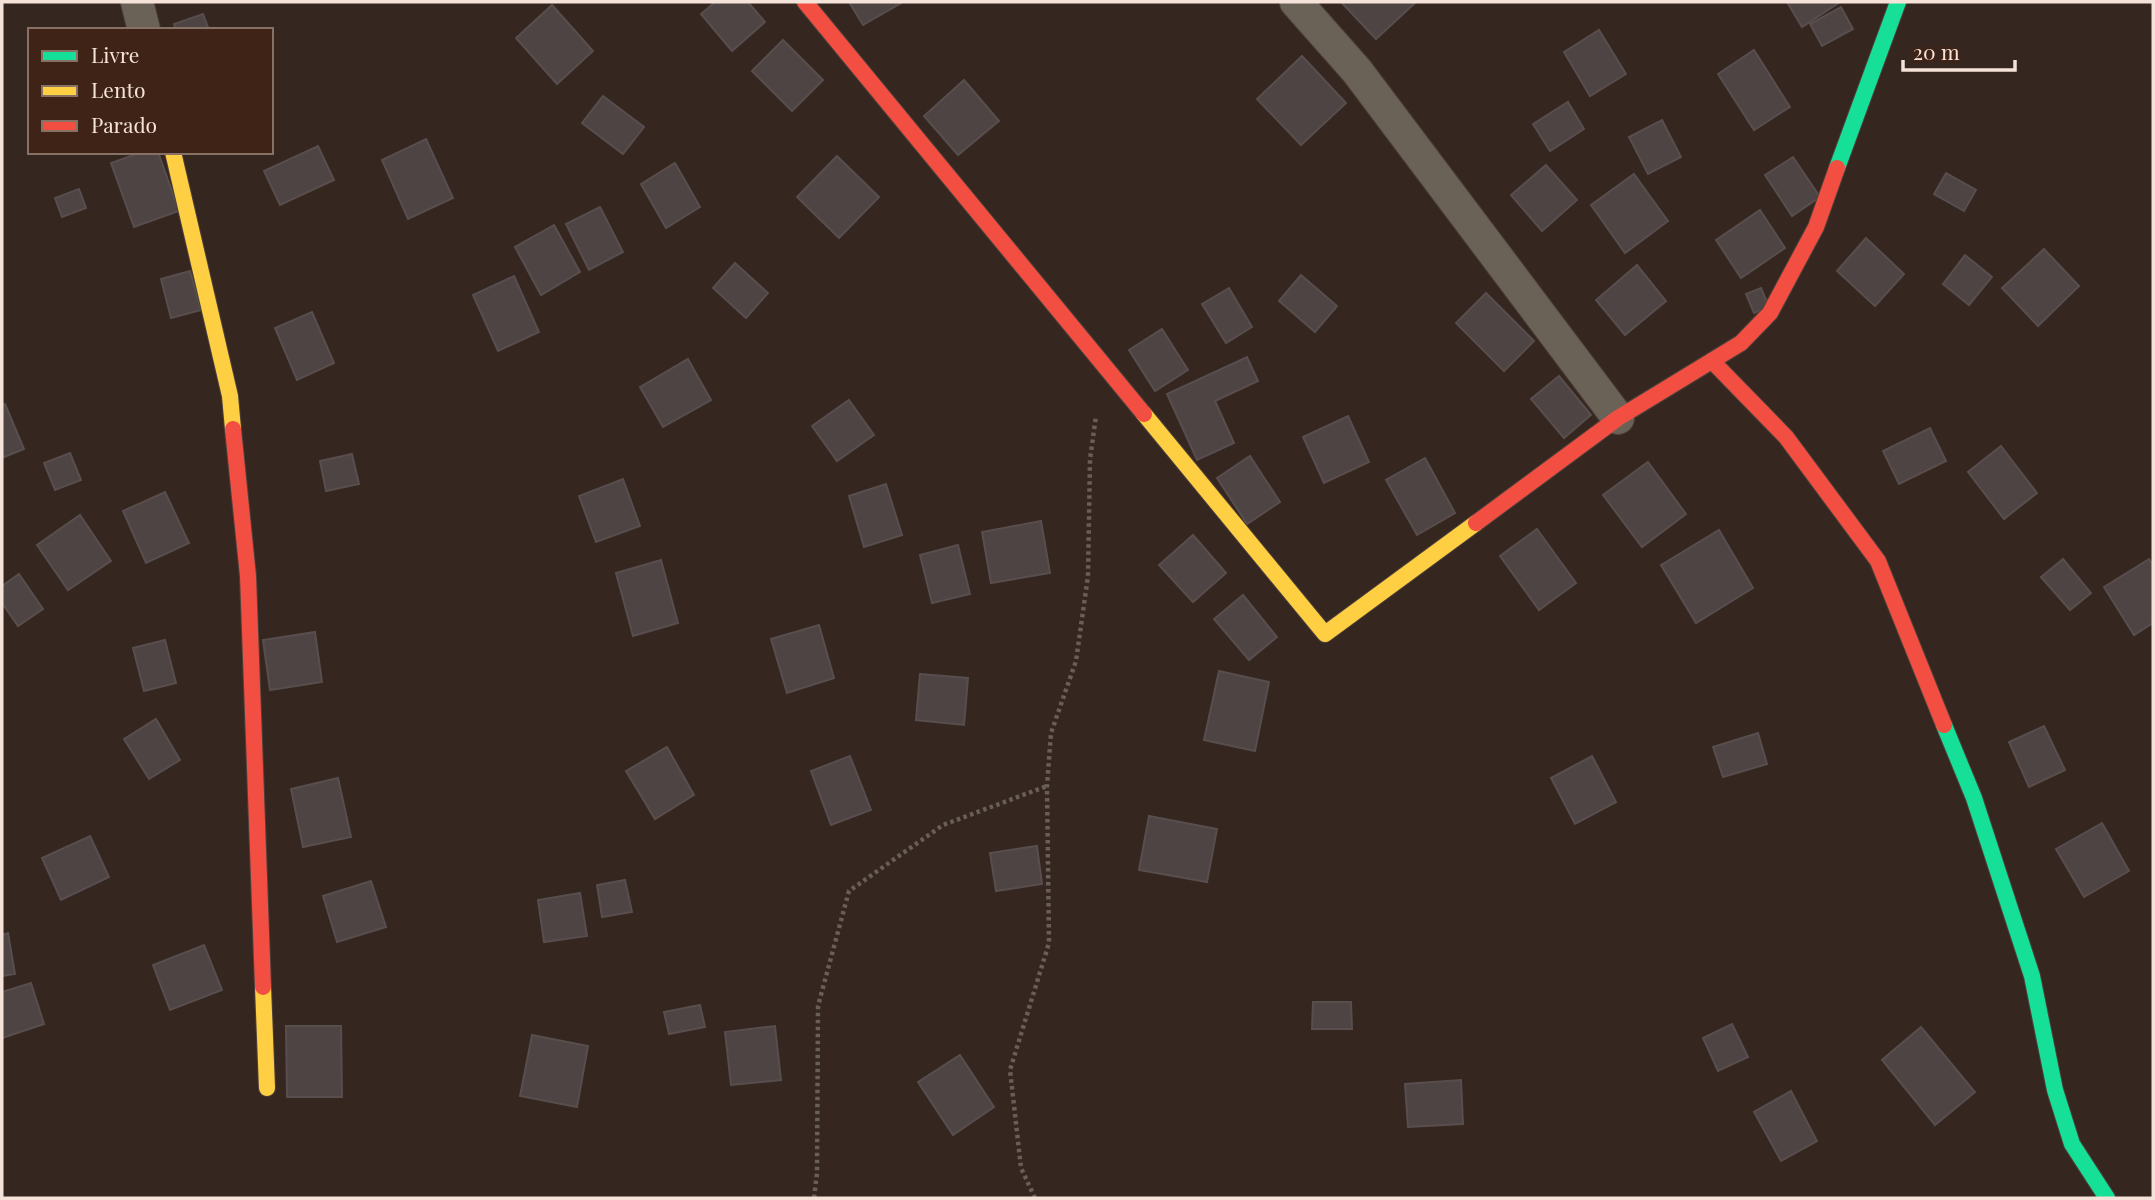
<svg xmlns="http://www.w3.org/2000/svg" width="2155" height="1200" viewBox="0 0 2155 1200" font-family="'Playfair Display',serif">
  <rect width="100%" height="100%" fill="#35261f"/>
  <g fill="#4e4444" stroke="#584e4e" stroke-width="2">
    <path d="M715,2H748L765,22L732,51L701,14Z"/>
    <path d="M849,2H903L863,25Z"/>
    <path d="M1341,2H1416L1376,39Z"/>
    <path d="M1787,2H1840L1802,27Z"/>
    <path d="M552,5L593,51L557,84L516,38Z"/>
    <path d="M1841,7L1853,29L1822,46L1810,24Z"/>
    <path d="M203,14L209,30H176L174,24Z"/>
    <path d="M1599,30L1626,74L1590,96L1564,52Z"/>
    <path d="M783,40L823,80L792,111L752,71Z"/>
    <path d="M1754,50L1790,107L1754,130L1718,74Z"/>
    <path d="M1302,56L1346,103L1301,145L1257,99Z"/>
    <path d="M964,80L999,121L958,155L924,116Z"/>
    <path d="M603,96L644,127L623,154L582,123Z"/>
    <path d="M1568,102L1584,129L1550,151L1533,124Z"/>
    <path d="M1662,120L1681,157L1648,174L1629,137Z"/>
    <path d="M426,139L453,198L408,219L382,160Z"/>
    <path d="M318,146L334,180L280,205L264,171Z"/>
    <path d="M142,152H158L179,211L134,227L111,163Z"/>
    <path d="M837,156L879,197L839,238L797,197Z"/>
    <path d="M1793,157L1820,197L1792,216L1765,175Z"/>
    <path d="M675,163L700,207L666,228L641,184Z"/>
    <path d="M1546,165L1577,200L1542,231L1511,195Z"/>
    <path d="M1946,173L1976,190L1964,211L1934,194Z"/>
    <path d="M1634,174L1668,221L1625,253L1591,205Z"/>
    <path d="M79,189L86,208L62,217L55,198Z"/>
    <path d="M600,207L623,252L589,270L566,224Z"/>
    <path d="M1760,210L1785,248L1741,278L1716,240Z"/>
    <path d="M554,225L580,272L541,295L515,247Z"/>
    <path d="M1866,238L1904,274L1875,306L1837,271Z"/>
    <path d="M2044,249L2079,286L2038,326L2002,288Z"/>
    <path d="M1965,255L1992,277L1969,305L1943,284Z"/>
    <path d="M735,263L768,293L746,318L713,288Z"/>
    <path d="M1637,265L1666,301L1625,335L1596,300Z"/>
    <path d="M190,271L201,310L171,318L161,279Z"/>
    <path d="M1301,275L1337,306L1315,332L1279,301Z"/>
    <path d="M514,276L539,332L498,351L473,295Z"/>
    <path d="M1229,288L1252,327L1226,343L1202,304Z"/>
    <path d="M1761,288L1769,307L1754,313L1746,294Z"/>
    <path d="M1486,293L1534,341L1504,371L1456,323Z"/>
    <path d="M312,312L334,363L297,380L275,328Z"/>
    <path d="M1162,329L1188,370L1155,391L1129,350Z"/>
    <path d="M1247,357L1258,381L1215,401L1234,443L1197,460L1167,394Z"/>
    <path d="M688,359L711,400L663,427L640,387Z"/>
    <path d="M1559,376L1591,415L1564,438L1531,399Z"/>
    <path d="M849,400L874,435L837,461L812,426Z"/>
    <path d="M5,404L24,449L2,458V405Z"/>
    <path d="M1348,416L1369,462L1324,483L1303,437Z"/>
    <path d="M1930,428L1946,461L1899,484L1883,451Z"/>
    <path d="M2001,446L2037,493L2004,519L1968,472Z"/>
    <path d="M70,453L81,480L55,490L44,463Z"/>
    <path d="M352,454L359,484L326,491L320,461Z"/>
    <path d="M1250,456L1280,502L1247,524L1217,478Z"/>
    <path d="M1425,458L1455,513L1417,535L1386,480Z"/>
    <path d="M1648,462L1686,514L1642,547L1603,495Z"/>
    <path d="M623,479L640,526L596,542L579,496Z"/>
    <path d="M886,484L902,535L864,547L849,496Z"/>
    <path d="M165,492L189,543L146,563L123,511Z"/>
    <path d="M80,515L111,561L68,590L37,545Z"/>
    <path d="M1041,521L1050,573L991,583L982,532Z"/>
    <path d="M1537,529L1576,583L1539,610L1500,556Z"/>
    <path d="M1719,530L1753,588L1696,623L1661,565Z"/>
    <path d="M1193,535L1226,573L1193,602L1159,565Z"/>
    <path d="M958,545L970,594L932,603L920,555Z"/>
    <path d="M2063,559L2091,593L2070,610L2041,577Z"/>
    <path d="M2149,559L2153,565V623L2134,635L2104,587Z"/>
    <path d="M661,560L678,623L633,636L616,573Z"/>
    <path d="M19,574L43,609L18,626L2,603V586Z"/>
    <path d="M1243,595L1277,637L1249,660L1214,619Z"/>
    <path d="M819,625L834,678L787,693L771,639Z"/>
    <path d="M315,632L322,682L270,690L263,640Z"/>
    <path d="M165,640L176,683L144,691L133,648Z"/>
    <path d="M1219,671L1269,682L1255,751L1204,740Z"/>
    <path d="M920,674L968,678L964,725L916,720Z"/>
    <path d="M156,719L180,760L149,779L124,739Z"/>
    <path d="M2044,726L2065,770L2029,787L2009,742Z"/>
    <path d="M1758,733L1767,764L1723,777L1713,747Z"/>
    <path d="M667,747L694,795L655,819L626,771Z"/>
    <path d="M850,756L871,810L831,825L811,771Z"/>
    <path d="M1592,756L1616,802L1575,824L1551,778Z"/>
    <path d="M338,778L351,837L303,847L291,789Z"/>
    <path d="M1149,816L1217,829L1207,882L1139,870Z"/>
    <path d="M2102,823L2129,871L2084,897L2056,849Z"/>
    <path d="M90,836L109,877L61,900L42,858Z"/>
    <path d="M1037,846L1042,884L996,891L990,853Z"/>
    <path d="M625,880L632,912L602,917L597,885Z"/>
    <path d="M371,881L386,927L337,942L323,896Z"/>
    <path d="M580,893L587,936L544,942L538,900Z"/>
    <path d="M8,933L15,974L2,976V935Z"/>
    <path d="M204,945L222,990L170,1010L153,965Z"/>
    <path d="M31,983L44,1024L2,1038V992Z"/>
    <path d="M1313,1002H1351L1352,1029H1312Z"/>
    <path d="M700,1005L705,1027L669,1034L664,1012Z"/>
    <path d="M1732,1024L1748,1057L1718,1071L1703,1038Z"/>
    <path d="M286,1026H341L342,1097H287Z"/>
    <path d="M775,1026L781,1080L731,1085L725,1032Z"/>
    <path d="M1921,1027L1975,1092L1935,1125L1882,1060Z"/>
    <path d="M532,1035L588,1046L577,1107L520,1096Z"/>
    <path d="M960,1055L994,1107L953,1135L918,1082Z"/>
    <path d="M1461,1080L1463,1124L1408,1127L1405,1084Z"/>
    <path d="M1791,1091L1817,1141L1781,1161L1754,1112Z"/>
  </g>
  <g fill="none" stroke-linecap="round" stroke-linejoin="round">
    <defs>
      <g id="street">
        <path d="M137,2L144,30"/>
        <path d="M1296,2L1357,71L1618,418"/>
      </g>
      <g id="fast">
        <path d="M1837,168L1898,2"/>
        <path d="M1944,725L1974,798L2032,976L2055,1090L2072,1144L2107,1198"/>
      </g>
      <g id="slow">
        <path d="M173,152L230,396L233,429"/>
        <path d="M1144,414L1325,634L1476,523"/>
        <path d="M263,987L267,1088"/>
      </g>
      <g id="jam">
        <path d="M805,2L1144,414"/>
        <path d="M1712,361L1786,437L1878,561L1944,725"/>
        <path d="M233,429L248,576L263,987"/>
        <path d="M1476,523L1618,418L1741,343L1770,313L1816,227L1837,168"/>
      </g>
    </defs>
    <use href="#street" stroke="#4e413b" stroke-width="34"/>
    <use href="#fast" stroke="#4e413b" stroke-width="18"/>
    <use href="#slow" stroke="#4e413b" stroke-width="18"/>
    <use href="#jam" stroke="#4e413b" stroke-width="18"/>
    <g stroke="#685f57" stroke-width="4.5" stroke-dasharray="3.5 3.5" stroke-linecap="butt">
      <path d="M814,1198L817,1173L818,1006L849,891L943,825L1047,786"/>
      <path d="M1035,1198L1021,1168L1010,1070L1049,943L1047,786L1051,733L1076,661L1088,576L1090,459L1096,416"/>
    </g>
    <use href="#street" stroke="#6a6257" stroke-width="32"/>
    <use href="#fast" stroke="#16e098" stroke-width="16"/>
    <use href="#slow" stroke="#ffcf43" stroke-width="16"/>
    <use href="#jam" stroke="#f24e42" stroke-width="16"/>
  </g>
  <rect width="2155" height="1200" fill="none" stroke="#f5e3da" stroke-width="7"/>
  <rect x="28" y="28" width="245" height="126" fill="#3e2316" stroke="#877064" stroke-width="2"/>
  <rect x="42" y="51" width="35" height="10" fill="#16e098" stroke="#877064" stroke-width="2"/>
  <text x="91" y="63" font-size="21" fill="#f5e3da">Livre</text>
  <rect x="42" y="86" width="35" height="10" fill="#ffcf43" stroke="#877064" stroke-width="2"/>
  <text x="91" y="98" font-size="21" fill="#f5e3da">Lento</text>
  <rect x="42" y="121" width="35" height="10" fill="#f24e42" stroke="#877064" stroke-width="2"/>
  <text x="91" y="133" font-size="21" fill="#f5e3da">Parado</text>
  <path d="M1903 60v10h112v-10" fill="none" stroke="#f5e3da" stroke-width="3.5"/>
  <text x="1913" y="60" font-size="21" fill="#f5e3da" stroke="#3e2316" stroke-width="5" paint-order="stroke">20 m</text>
</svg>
